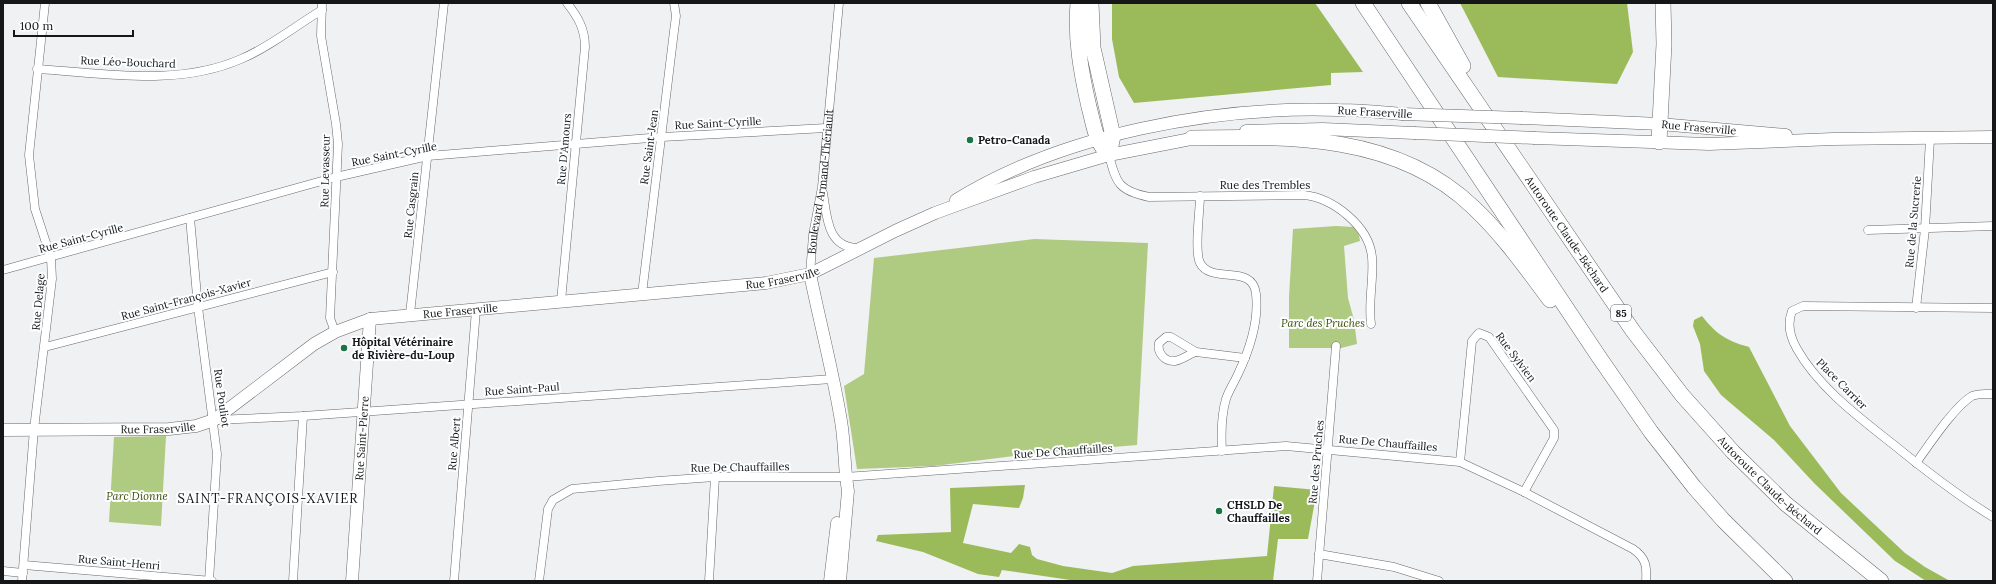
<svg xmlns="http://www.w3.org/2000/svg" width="1996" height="584" viewBox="0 0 1996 584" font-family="Lora,serif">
  <rect width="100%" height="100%" fill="#eff1f3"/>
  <g fill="#afca81">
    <path d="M1336,226L1354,227L1359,235L1360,241L1344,246L1348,298L1354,320L1357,344L1341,348H1289V297L1293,229Z"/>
    <path d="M1034,239L1148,243L1137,445L1029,454L934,466L857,469L844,386L864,374L874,258Z"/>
    <path d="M166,436L161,526L109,522L114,437Z"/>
  </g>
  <g fill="#9bbb5b">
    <path d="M1112,3H1315L1363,72L1331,73V85L1134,103L1119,77L1112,39Z"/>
    <path d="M1460,3H1627L1633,52L1617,84L1498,77Z"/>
    <path d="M1702,316C1716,334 1727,341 1749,347L1790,426L1841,493L1905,553L1925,567L1950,581H1926L1895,561L1814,483L1774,440L1721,395L1704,371L1700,344L1693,326L1694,320Z"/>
    <path d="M1025,485L1023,498L1019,508L973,504L963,543L1011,553L1019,544L1030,547L1032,555L1037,559L1063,566L1112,573L1133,566L1267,556L1274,486L1317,490L1308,539H1278L1273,581H1077L1002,570L999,577L978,574L923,552L876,541L878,535L951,532L950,488Z"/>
  </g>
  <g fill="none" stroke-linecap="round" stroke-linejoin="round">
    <defs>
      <g id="street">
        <path d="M322,3L321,36L336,124L338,144L330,318L335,332"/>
        <path d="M37,69C105,73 177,87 241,59C270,47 295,26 322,10"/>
        <path d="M1109,155C1116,183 1119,191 1149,197L1304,195C1333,198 1369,226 1372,257C1374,279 1368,301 1371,324"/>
        <path d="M823,193C827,217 827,249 860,248"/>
        <path d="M1200,196C1200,211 1194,251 1200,263C1212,285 1253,263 1256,294C1259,321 1249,351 1238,374C1234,383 1229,390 1226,399C1221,416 1221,433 1222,451"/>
        <path d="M190,218L198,307L217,454L209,581"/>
        <path d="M1868,230L1993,226"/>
        <path d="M3,270L336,177L428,156L662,137L826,128"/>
        <path id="s1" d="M810,274L813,235L822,187L839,3"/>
        <path d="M642,294L674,31L676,16L674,3"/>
        <path d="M561,301L585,47C585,29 578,17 567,3"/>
        <path d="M1916,308L1925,229L1930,139"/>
        <path d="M1993,308L1803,306L1792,311C1787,324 1790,337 1797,349C1819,388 1860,418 1894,445C1926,471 1958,496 1993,517"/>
        <path d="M410,314L444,3"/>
        <path d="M1166,337H1171L1196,352C1189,354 1182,360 1175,361C1164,362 1157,352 1159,343Z"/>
        <path d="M45,347L333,272"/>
        <path d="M1196,352L1245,358"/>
        <path d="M215,420L303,416L832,379"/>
        <path d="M1460,462L1472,341L1479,333L1489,337L1554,430V438L1524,492"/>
        <path d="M1916,463C1929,445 1954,407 1972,396C1978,393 1986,394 1993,394"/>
        <path d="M1319,554L1394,567L1439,581"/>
        <path d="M24,565L212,581"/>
        <path d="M3,571L23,573"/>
        <path d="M22,581L34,429L52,279L51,258L35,209L29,155L45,3"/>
        <path d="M293,581L303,416"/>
        <path d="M454,581L476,310"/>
        <path d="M539,581L548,509L553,500L572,489L658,481L715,477H845L1286,446L1460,462L1524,492L1633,549C1646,558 1647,566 1646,581"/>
        <path d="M709,581L715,477"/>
        <path d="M1317,581L1336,346"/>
      </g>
      <g id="secondary">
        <path id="s2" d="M1522,118L1660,124L1786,135"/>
        <path d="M1246,131L1323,129L1414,133"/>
        <path d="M1535,138L1709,144L1833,139L1993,137"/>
        <path d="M956,200C1063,134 1214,106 1338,110C1359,110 1381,112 1402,114"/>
        <path d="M810,274C820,323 833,372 841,421C845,445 844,468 848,491L840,581"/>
        <path id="s3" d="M3,430L169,429L196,426L214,420L314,344L335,332L370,319L766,283L810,274L895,231L935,213L1034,177L1109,155L1201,137"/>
        <path id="s4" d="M352,581L370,319"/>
        <path d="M830,581L837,523"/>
      </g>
      <g id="highway">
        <path d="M1078,3C1075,39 1081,72 1089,107C1094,125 1095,142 1109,155L1113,136L1093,48L1091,3"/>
        <path d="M1363,3L1599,357L1651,432L1694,487L1723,520L1785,581"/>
        <path id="s5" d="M1409,3L1633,331L1682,395L1733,452L1786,504L1881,581"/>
        <path d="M1428,3L1463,66"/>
        <path d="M1192,138C1290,136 1397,134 1473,207C1502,234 1526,268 1550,300"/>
        <path d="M1659,142L1664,44L1663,3"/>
      </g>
    </defs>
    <use href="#street" stroke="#67686b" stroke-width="9"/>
    <use href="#secondary" stroke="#67686b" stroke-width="13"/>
    <use href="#highway" stroke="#67686b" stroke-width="16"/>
    <use href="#street" stroke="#fff" stroke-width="8"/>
    <use href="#secondary" stroke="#fff" stroke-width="12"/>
    <use href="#highway" stroke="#fff" stroke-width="15"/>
    <defs>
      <g id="secondary-bridge">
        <path d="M1402,114L1522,118"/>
        <path d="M1414,133L1535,138"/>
      </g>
    </defs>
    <use href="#secondary-bridge" stroke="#67686b" stroke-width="13" stroke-linecap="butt"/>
    <use href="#secondary-bridge" stroke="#fff" stroke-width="12"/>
  </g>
  <g fill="#1b7346" stroke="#fdfeff" stroke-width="1.5">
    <circle cx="970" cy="140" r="4"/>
    <circle cx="344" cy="348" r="4"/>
    <circle cx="1219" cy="511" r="4"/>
  </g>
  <g text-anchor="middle" stroke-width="4" stroke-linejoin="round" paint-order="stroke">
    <rect fill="#fdfeff" stroke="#5b5c5d" stroke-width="1" x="1611" y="305" width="20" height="16" rx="3"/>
    <g font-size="10" font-weight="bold" fill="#151617">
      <text x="1621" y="317">85</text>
    </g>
    <g font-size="11" fill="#151617" stroke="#fdfeff">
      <text transform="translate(128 62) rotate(2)" y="4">Rue Léo-Bouchard</text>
      <text transform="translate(1375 112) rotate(3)" y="4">Rue Fraserville</text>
      <text transform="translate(718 123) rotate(-3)" y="4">Rue Saint-Cyrille</text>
      <text dy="4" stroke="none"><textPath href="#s2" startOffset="177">Rue Fraserville</textPath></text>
      <text transform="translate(649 147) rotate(-82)" y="4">Rue Saint-Jean</text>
      <text transform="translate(564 149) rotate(-85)" y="4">Rue D'Amours</text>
      <text transform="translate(394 154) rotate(-11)" y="4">Rue Saint-Cyrille</text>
      <text transform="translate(325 171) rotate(-89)" y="4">Rue Levasseur</text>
      <text dy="4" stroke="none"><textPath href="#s1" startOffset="93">Boulevard Armand-Thériault</textPath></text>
      <text x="1265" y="189">Rue des Trembles</text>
      <text transform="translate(411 205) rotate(-84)" y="4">Rue Casgrain</text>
      <text transform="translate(1913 222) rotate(-85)" y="4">Rue de la Sucrerie</text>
      <text dy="4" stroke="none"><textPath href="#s5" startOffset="280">Autoroute Claude-Béchard</textPath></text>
      <text transform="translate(81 238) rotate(-15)" y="4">Rue Saint-Cyrille</text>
      <text dy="4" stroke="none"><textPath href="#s3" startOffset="814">Rue Fraserville</textPath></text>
      <text transform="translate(186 299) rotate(-15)" y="4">Rue Saint-François-Xavier</text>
      <text transform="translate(38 302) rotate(-85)" y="4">Rue Delage</text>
      <text dy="4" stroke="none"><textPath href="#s3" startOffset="490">Rue Fraserville</textPath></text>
      <text transform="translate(1516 357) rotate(53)" y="4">Rue Sylvien</text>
      <text transform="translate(1842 384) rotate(45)" y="4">Place Carrier</text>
      <text transform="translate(522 389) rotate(-4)" y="4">Rue Saint-Paul</text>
      <text transform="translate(222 398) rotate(82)" y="4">Rue Pouliot</text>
      <text dy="4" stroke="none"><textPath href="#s3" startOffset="155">Rue Fraserville</textPath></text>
      <text dy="4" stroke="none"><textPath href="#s4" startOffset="143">Rue Saint-Pierre</textPath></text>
      <text transform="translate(1388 443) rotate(5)" y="4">Rue De Chauffailles</text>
      <text transform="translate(454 444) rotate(-85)" y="4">Rue Albert</text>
      <text transform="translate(1063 451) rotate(-4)" y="4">Rue De Chauffailles</text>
      <text transform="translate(1316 462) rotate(-85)" y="4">Rue des Pruches</text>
      <text transform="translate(740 467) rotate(-1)" y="4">Rue De Chauffailles</text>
      <text dy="4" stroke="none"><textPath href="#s5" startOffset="604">Autoroute Claude-Béchard</textPath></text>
      <text transform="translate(119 562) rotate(5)" y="4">Rue Saint-Henri</text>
    </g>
    <g font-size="11" font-weight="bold" fill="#151617" stroke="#fdfeff" text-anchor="start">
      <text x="978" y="144">Petro-Canada</text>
      <text x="352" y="346">Hôpital Vétérinaire<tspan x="352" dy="13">de Rivière-du-Loup</tspan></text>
      <text x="1227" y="509">CHSLD De<tspan x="1227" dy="13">Chauffailles</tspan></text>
    </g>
    <g font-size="11" font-style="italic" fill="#3a4d04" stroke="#fdfeff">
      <text x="1323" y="327">Parc des Pruches</text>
      <text x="137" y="500">Parc Dionne</text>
    </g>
    <g font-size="13" letter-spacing="1" fill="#151617" stroke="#fdfeff">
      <text x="268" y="503">SAINT-FRANÇOIS-XAVIER</text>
    </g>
  </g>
  <rect width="1996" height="584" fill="none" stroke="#151617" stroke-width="8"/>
  <path d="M14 30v6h119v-6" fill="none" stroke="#151617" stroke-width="2"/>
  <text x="20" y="30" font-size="12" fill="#151617" stroke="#fdfeff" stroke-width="3" paint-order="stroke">100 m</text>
</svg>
